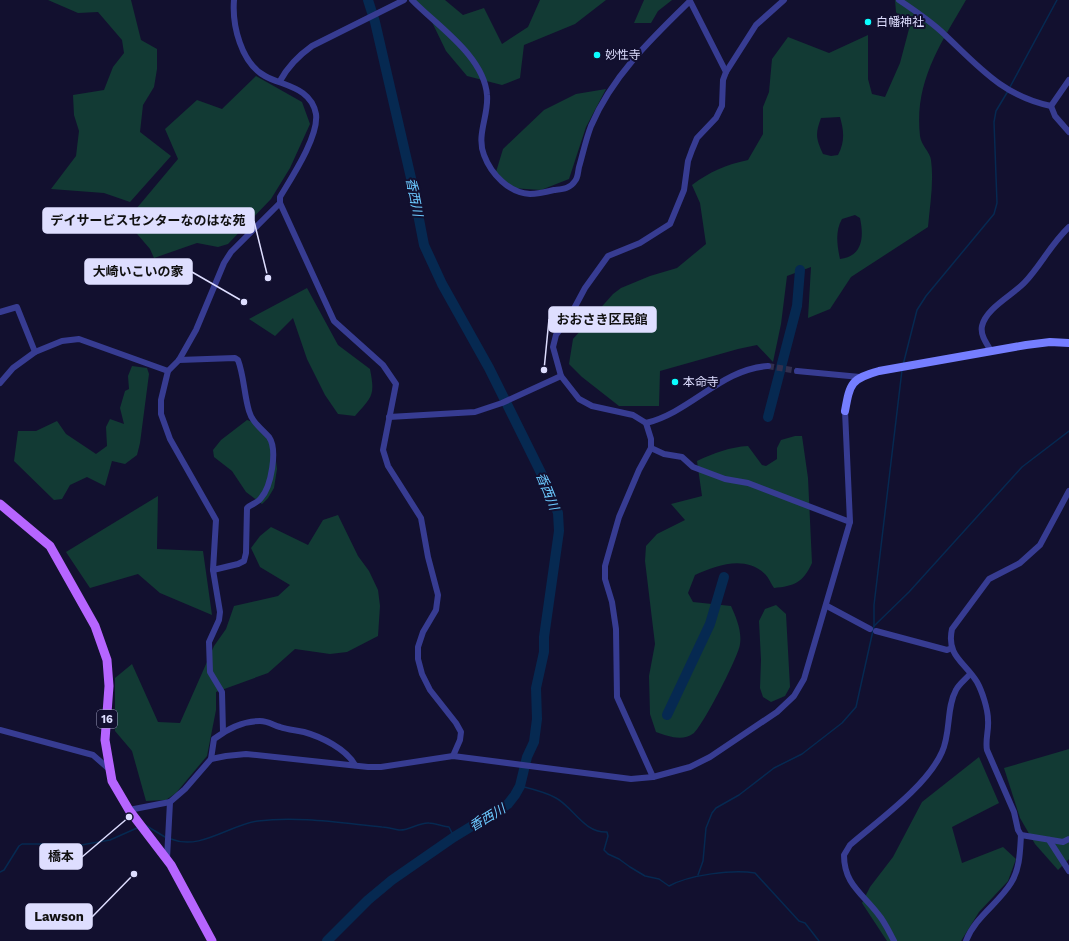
<svg xmlns="http://www.w3.org/2000/svg" width="1069" height="941" viewBox="0 0 1069 941" font-family="'Work Sans','Noto Sans JP',sans-serif">
  <rect width="100%" height="100%" fill="#12102f"/>
  <g fill="#123a34" fill-rule="evenodd">
    <path d="M48,0H131L141,40L157,49V69L154,87L143,105L140,132L171,156L130,202L104,193L51,189L76,156L79,131L74,115L73,95L104,90L113,67L124,53L122,40L98,12L78,13Z"/>
    <path d="M415,0H445L463,15L484,8L502,44L528,27L540,0H606L575,24L524,45L520,78L502,85L467,76L446,51L431,20Z"/>
    <path d="M644,0H672L658,11L651,23H634Z"/>
    <path d="M895,0H966C940,45 914,82 920,136C921,145 930,152 931,160C934,182 930,205 928,227L851,277L830,309L808,318L811,267L787,276L781,324L773,362L757,345L738,349L660,371L659,406H619L582,377L569,364L573,339L613,294L621,288L650,276L677,268L706,244L700,203L692,185C711,171 725,165 748,160L763,134V107L769,92L772,59L788,37L829,53L868,35V79L872,94L885,97L900,63L909,29L896,12ZM840,117C844,131 845,142 838,155L831,156L823,154C816,139 815,134 821,118ZM855,215L860,218C864,237 863,256 840,259C837,245 835,231 842,219Z"/>
    <path d="M256,76L302,102L310,124L290,168L271,199L228,244L218,247L197,243L154,258L150,249L126,221L178,159L165,129L197,100L222,109Z"/>
    <path d="M606,89L586,127L569,179L541,190L511,188L496,172L503,149L544,110L576,94Z"/>
    <path d="M307,288L338,345L370,369C375,395 373,396 355,416L338,414L325,395L307,359L293,318L275,336L249,319Z"/>
    <path d="M132,366L147,368L149,374L140,443L137,455L125,464L112,461L105,486L87,477L70,485L62,499L54,500L14,461L18,431H36L57,421L66,434L96,454L107,446L106,427L110,419L124,424L120,408L125,391L129,389L128,376Z"/>
    <path d="M247,420L259,424L274,445L277,469L274,488L268,498L262,504L246,492L232,471L214,457L213,450L221,440Z"/>
    <path d="M795,436H802L808,478L812,563C803,583 794,586 774,588C771,584 769,578 765,574C745,555 717,565 695,575L688,593L693,602L731,606C736,617 742,631 740,644C739,656 703,725 694,733C682,742 668,736 656,732L650,714L649,676L655,644L645,561L646,546L657,534L685,520L671,504L702,496L697,461C714,453 730,447 748,446L762,465L766,466L777,459V448L781,440Z"/>
    <path d="M158,496L157,549L203,551L212,615L160,593L138,574L90,588L66,552Z"/>
    <path d="M338,515L358,556L369,571L378,590L380,606L378,636L347,652L330,654L295,649L268,673L216,692V710L207,756L176,793L166,800L146,801L132,751L115,731V678L132,664L158,722L180,723L214,646L226,629L234,606L278,596L290,585L260,567L251,548L260,536L271,527L308,545L323,520Z"/>
    <path d="M776,605L786,614L790,687L785,696L771,702L763,697L760,688L761,660L759,621L765,609Z"/>
    <path d="M1069,749V859L1058,870L1035,844L1020,818L1004,768Z"/>
    <path d="M979,757L999,803L952,827L962,863L1003,847L1016,859L1008,881L979,912L961,941H887L862,903L870,887L893,857L922,802Z"/>
  </g>
  <g fill="none" stroke-linecap="round" stroke-linejoin="round">
    <g stroke="#062951" stroke-width="1.5">
      <path d="M1010,87L1057,0"/>
      <path d="M903,365L917,310L926,296L994,214L997,203L994,122L996,111L1008,91"/>
      <path d="M874,626L909,592L1022,467L1069,431"/>
      <path d="M520,786C532,789 545,792 556,798C574,808 584,833 607,832L608,836L604,850L608,854L619,859L630,867L645,876L659,879L669,886C689,875 733,869 755,873L799,921L805,923L819,941"/>
      <path d="M145,825L165,837"/>
      <path d="M171,839C200,851 229,825 258,821C298,816 341,823 382,827C388,827 393,829 399,830C409,831 419,822 429,823C433,823 443,826 449,827L454,837"/>
      <path d="M0,872L4,870L19,846L22,844H57L68,852L81,845L110,840L137,828"/>
      <path d="M698,875L703,861L706,828L712,813L716,808L739,795L774,768L802,754L842,723L856,707L874,626V605L902,370"/>
    </g>
    <g stroke="#062951" stroke-width="10">
      <path d="M768,417L797,306L800,270"/>
      <path d="M667,715L710,624L724,577"/>
      <path d="M327,941L368,900L392,880L454,837L508,804L515,795L520,786L527,757L534,742L537,719L536,688L544,652V637L559,531L558,513L549,489L489,368L442,284L424,245L411,178L375,22L368,0"/>
    </g>
    <path stroke="#312f4e" stroke-width="6" stroke-dasharray="6 3" stroke-linecap="butt" d="M768,366L797,371"/>
    <g stroke="#373c92" stroke-width="6">
      <path d="M234,0C232,25 241,63 265,76C283,86 311,87 316,114C319,136 292,177 280,197V203L334,321L383,365L396,384L383,450L388,466L421,518L428,557L438,595L436,610L423,632L418,647V659L422,674L430,690L456,723L461,732L460,740L453,756"/>
      <path d="M412,0C437,26 484,56 487,95C489,115 476,135 484,155C491,174 509,193 530,194C538,194 546,192 554,190C562,189 570,189 575,181C578,178 578,171 579,167C583,153 586,139 591,126C612,76 652,38 690,1L726,72"/>
      <path d="M899,0C914,10 932,22 945,35C979,67 1003,96 1051,106"/>
      <path d="M280,81C288,66 298,56 312,46L404,0"/>
      <path d="M1051,106L1055,116L1069,132"/>
      <path d="M1051,106L1069,80"/>
      <path d="M0,312L17,307L35,352"/>
      <path d="M991,351C987,344 980,335 982,326C986,308 1013,295 1025,282C1041,265 1051,244 1069,227"/>
      <path d="M179,360L235,358L238,360C244,376 244,394 249,411C252,422 261,428 269,437C278,450 271,487 261,498C258,503 251,504 247,508L246,553L244,561L238,564L213,570"/>
      <path d="M797,371L860,377"/>
      <path d="M0,383L13,368L35,352L62,341L79,339L168,371"/>
      <path d="M389,417L475,412L502,403L561,376"/>
      <path d="M646,423C691,412 721,369 768,366"/>
      <path d="M651,448L664,454L682,457L693,467L725,479L748,483L850,522"/>
      <path d="M827,606L870,629"/>
      <path d="M876,631L947,650L952,648"/>
      <path d="M0,730L93,755L109,769"/>
      <path d="M223,732L222,692L210,672L209,642L219,620L220,612L213,570L216,520L170,439L161,414V400L168,371L179,360L196,330L224,263L231,252L280,203"/>
      <path d="M211,759L214,739C227,729 243,721 260,721C268,721 273,725 280,727C288,730 296,730 304,732C322,737 346,749 355,765"/>
      <path d="M653,777L617,697L616,629L612,602L605,579V566L619,517L639,470L651,448V439L646,423L633,415L592,406L579,399L561,376L553,347L556,335L570,316L585,288L608,256L640,243L670,224L684,190L688,161L692,150L697,138L716,118L722,106L723,80L726,72L756,25L784,0"/>
      <path d="M129,810L170,802L185,789L211,759L226,756L246,754L368,767H381L453,756L631,779L653,777L690,767L710,757L777,712L794,696L804,679L850,522L845,411"/>
      <path d="M1021,835L1063,842L1069,839"/>
      <path d="M1049,840L1069,871"/>
      <path d="M167,858L170,802"/>
      <path d="M894,941C889,932 885,922 878,914C862,893 844,884 844,855L850,845C879,820 927,786 942,752C951,733 946,708 956,690C959,684 966,679 970,674"/>
      <path d="M966,941C975,917 998,904 1011,883C1020,869 1020,851 1021,835L1018,830L1014,812L987,750C985,740 989,730 988,720C988,709 982,691 977,682C965,662 946,656 952,629L989,579L1020,563L1040,545L1069,491"/>
    </g>
    <path stroke="#757eff" stroke-width="8" d="M845,411C850,383 851,379 879,371L1026,345L1050,342L1069,343"/>
    <path stroke="#b665ff" stroke-width="9" d="M0,504L50,546L95,626L107,660L109,686L105,740L112,781L129,810L171,865L212,941"/>
  </g>
  <g fill="#0afeff" stroke="#12102f" stroke-width="1.5">
    <circle cx="868" cy="22" r="4"/>
    <circle cx="597" cy="55" r="4"/>
    <circle cx="675" cy="382" r="4"/>
  </g>
  <g text-anchor="middle" stroke-width="4" stroke-linejoin="round" paint-order="stroke">
    <rect fill="#12102f" stroke="#a1a0c1" stroke-width="1" x="97" y="710" width="20" height="18" rx="3"/>
    <g font-size="11" font-weight="bold" fill="#dedeff">
      <text x="107" y="723">16</text>
    </g>
    <g font-size="12" fill="#dedeff" stroke="#12102f" text-anchor="start">
      <text x="876" y="26">白幡神社</text>
      <text x="605" y="59">妙性寺</text>
      <text x="683" y="386">本命寺</text>
    </g>
    <g font-size="13" font-style="italic" fill="#6cc9ff" stroke="#12102f">
      <text transform="translate(415 197) rotate(79)" y="5">香西川</text>
      <text transform="translate(548 491) rotate(68)" y="5">香西川</text>
      <text transform="translate(487 817) rotate(-31)" y="5">香西川</text>
    </g>
  </g>
  <path fill="none" stroke="#dedeff" stroke-width="1.5" d="M268 278L254 221M244 302L192 272M544 370L549 319M129 817L82 857M134 874L92 917"/>
  <g fill="#dedeff" stroke="#12102f" stroke-width="1.5">
    <circle cx="268" cy="278" r="4"/>
    <circle cx="244" cy="302" r="4"/>
    <circle cx="544" cy="370" r="4"/>
    <circle cx="129" cy="817" r="4"/>
    <circle cx="134" cy="874" r="4"/>
  </g>
  <g fill="#dedeff" stroke="#dedeff" stroke-width="1.5">
    <rect x="43" y="208" width="211" height="25" rx="4"/>
    <rect x="85" y="259" width="107" height="25" rx="4"/>
    <rect x="549" y="307" width="107" height="25" rx="4"/>
    <rect x="40" y="844" width="42" height="25" rx="4"/>
    <rect x="26" y="904" width="66" height="25" rx="4"/>
  </g>
  <g font-size="13" text-anchor="middle" font-weight="bold" fill="#111">
    <text x="148" y="225">デイサービスセンターなのはな苑</text>
    <text x="138" y="276">大崎いこいの家</text>
    <text x="602" y="324">おおさき区民館</text>
    <text x="61" y="861">橋本</text>
    <text x="59" y="921">Lawson</text>
  </g>
</svg>
